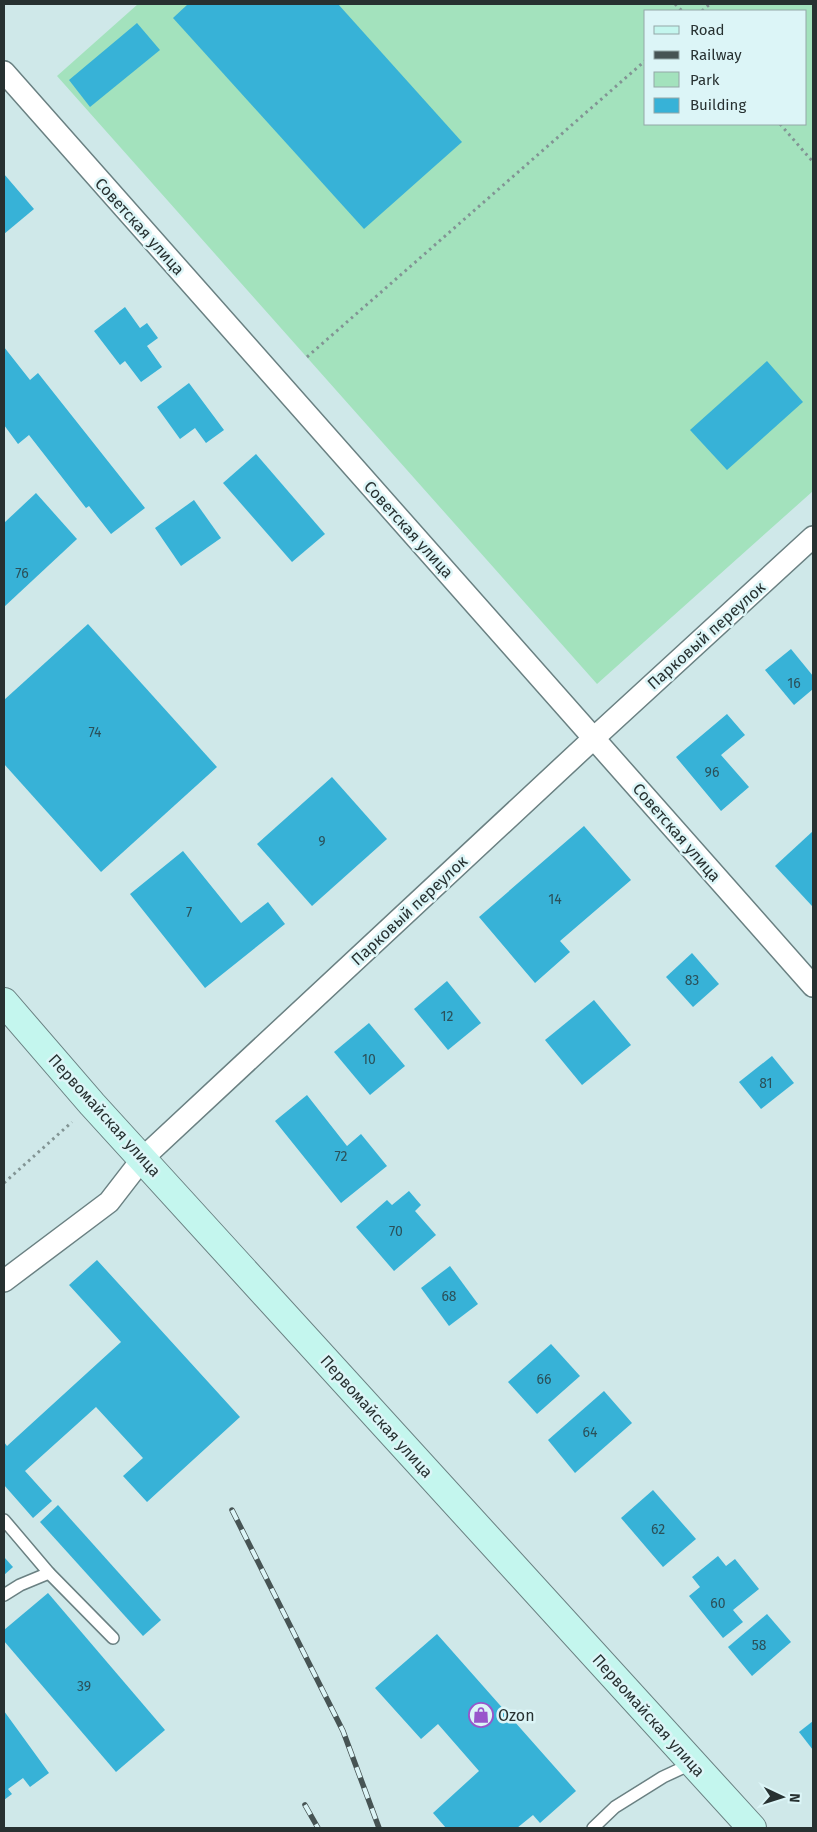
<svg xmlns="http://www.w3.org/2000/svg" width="817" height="1832" viewBox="0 0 817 1832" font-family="'Fira Sans',sans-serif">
  <rect width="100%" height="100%" fill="#cfe8e9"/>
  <path fill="#a3e2bd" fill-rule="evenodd" d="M138,4H813V491L597,684L57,76ZM646,11H806V124H646Z"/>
  <g fill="#37b2d7">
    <path d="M188,4H338L462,142L364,229L173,18Z"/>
    <path d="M137,23L160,50L90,107L69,80Z"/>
    <path d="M4,174L34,209L4,234Z"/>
    <path d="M125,307L140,328L147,323L158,338L147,346L162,367L141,382L125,361L120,365L94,331Z"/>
    <path d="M4,347L30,380L38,373L145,508L111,534L89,506L86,508L29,435L18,444L4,425Z"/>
    <path d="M767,361L803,402L727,470L690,430Z"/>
    <path d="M189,383L224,430L206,443L195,428L180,439L157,407Z"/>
    <path d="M256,454L325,534L292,562L223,483Z"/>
    <path d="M36,493L77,539L4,607V523Z"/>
    <path d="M194,500L221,538L181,566L155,528Z"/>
    <path d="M88,624L217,767L101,872L4,764V700Z"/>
    <path d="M791,649L813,676V689L794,705L765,670Z"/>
    <path d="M727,714L745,735L721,755L749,787L721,811L676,757Z"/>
    <path d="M332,777L387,839L312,906L257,844Z"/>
    <path d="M584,826L631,880L560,941L570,952L535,983L479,917Z"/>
    <path d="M813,831V905L812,906L775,866Z"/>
    <path d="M183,851L241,923L268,902L285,924L205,988L130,894Z"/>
    <path d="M692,953L719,984L693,1007L666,977Z"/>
    <path d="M447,981L481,1023L448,1050L414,1009Z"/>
    <path d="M594,1000L631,1045L582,1085L545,1040Z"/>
    <path d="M369,1023L405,1066L370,1095L334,1052Z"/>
    <path d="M772,1056L794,1083L761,1109L739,1082Z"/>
    <path d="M307,1095L347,1146L361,1134L387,1166L341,1203L275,1121Z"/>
    <path d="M409,1191L421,1205L415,1211L436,1235L394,1271L356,1227L387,1200L392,1205Z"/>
    <path d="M97,1260L240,1417L147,1502L123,1476L143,1458L96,1407L25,1471L52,1501L33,1518L4,1485V1442L7,1446L121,1342L69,1285Z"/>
    <path d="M450,1266L478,1304L449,1326L421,1288Z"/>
    <path d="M551,1344L580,1376L537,1414L508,1382Z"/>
    <path d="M604,1391L632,1423L575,1473L548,1440Z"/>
    <path d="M653,1490L696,1539L663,1567L621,1518Z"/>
    <path d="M58,1505L161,1620L143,1636L40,1522Z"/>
    <path d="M718,1556L726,1566L735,1559L759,1589L733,1610L743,1622L723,1638L689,1596L700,1587L692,1577Z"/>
    <path d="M4,1557L13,1567L4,1575Z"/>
    <path d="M48,1593L165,1730L116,1772L4,1641V1630Z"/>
    <path d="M767,1614L791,1642L752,1676L728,1647Z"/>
    <path d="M437,1634L576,1791L540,1823L533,1815L517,1828H446L433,1813L479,1771L438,1724L421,1739L375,1688Z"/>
    <path d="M4,1711L49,1773L30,1787L23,1778L8,1789L12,1794L4,1800Z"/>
    <path d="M813,1721V1750L799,1732Z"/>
  </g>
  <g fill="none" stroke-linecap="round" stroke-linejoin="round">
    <defs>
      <g id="lane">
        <path d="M4,1520L49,1573L113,1638"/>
        <path d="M4,1595L20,1585L49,1573"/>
        <path d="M593,1828L615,1807L663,1777L693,1763"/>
      </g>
      <g id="street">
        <path d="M4,72L813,986"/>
        <path d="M4,1281L109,1202L143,1158L594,738L813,537"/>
      </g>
      <path id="secondary" d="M4,1002L92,1104L752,1828"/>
    </defs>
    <use href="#lane" stroke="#6a8082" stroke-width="14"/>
    <use href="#street" stroke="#6a8082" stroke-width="24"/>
    <use href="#secondary" stroke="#6a8082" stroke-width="30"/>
    <g stroke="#829494" stroke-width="3" stroke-dasharray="2.5 4" stroke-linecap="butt">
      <path d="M675,4L682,11"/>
      <path d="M702,11L710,4"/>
      <path d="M780,124L813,162"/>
      <path d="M307,357L646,60"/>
      <path d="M4,1183L72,1122"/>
    </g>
    <use href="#lane" stroke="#fff" stroke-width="11"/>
    <use href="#street" stroke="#fff" stroke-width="21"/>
    <use href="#secondary" stroke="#c4f6ee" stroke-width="28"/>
    <defs>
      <g id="rail">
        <path d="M232,1510L343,1731L379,1828"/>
        <path d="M305,1805L318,1828"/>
      </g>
    </defs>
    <use href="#rail" stroke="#475454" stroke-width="5.5"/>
    <use href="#rail" stroke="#dcf5f7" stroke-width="4" stroke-dasharray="11" stroke-linecap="butt"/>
  </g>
  <defs>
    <symbol id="shop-ring" viewBox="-11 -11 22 22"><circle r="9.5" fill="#dcf5f7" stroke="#9856cb" stroke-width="1.5"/><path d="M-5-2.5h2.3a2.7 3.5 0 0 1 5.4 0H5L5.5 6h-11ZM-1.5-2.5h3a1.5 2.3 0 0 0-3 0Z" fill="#9856cb"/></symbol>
  </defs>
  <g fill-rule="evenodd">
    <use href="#shop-ring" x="467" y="1701" width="28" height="28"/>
  </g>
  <g text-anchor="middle" stroke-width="5" stroke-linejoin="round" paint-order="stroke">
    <g font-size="14" fill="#2b515a">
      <text x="22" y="578">76</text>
      <text x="794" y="688">16</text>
      <text x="95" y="737">74</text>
      <text x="712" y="777">96</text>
      <text x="322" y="846">9</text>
      <text x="555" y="904">14</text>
      <text x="189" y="917">7</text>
      <text x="692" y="985">83</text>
      <text x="447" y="1021">12</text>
      <text x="369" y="1064">10</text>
      <text x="766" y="1088">81</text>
      <text x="341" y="1161">72</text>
      <text x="396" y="1236">70</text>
      <text x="449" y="1301">68</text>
      <text x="544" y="1384">66</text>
      <text x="590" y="1437">64</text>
      <text x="658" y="1534">62</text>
      <text x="718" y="1608">60</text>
      <text x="759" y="1650">58</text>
      <text x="84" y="1691">39</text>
    </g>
    <g font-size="16" fill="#273131" stroke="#dcf5f7">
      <text transform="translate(140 226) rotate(48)" y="6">Советская улица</text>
      <text transform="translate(409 529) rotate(48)" y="6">Советская улица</text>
      <text transform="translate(706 635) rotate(-42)" y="6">Парковый переулок</text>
      <text transform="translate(677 832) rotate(49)" y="6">Советская улица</text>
      <text transform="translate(409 910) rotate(-43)" y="6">Парковый переулок</text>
      <text transform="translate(105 1115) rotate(48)" y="6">Первомайская улица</text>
      <text transform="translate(377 1416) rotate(48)" y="6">Первомайская улица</text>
      <text transform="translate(649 1715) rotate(48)" y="6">Первомайская улица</text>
    </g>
    <g font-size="16" fill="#273131" stroke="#dcf5f7" text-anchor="start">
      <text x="498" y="1721">Ozon</text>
    </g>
  </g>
  <rect width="817" height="1832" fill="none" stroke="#273131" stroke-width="10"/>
  <rect x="644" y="10" width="162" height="115" fill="#dcf5f7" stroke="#94a7a8"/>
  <rect x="654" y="26" width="25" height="8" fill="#c4f6ee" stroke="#94a7a8"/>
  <text x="690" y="35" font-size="15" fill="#273131">Road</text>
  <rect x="654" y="51" width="25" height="8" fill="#475454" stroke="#94a7a8"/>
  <text x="690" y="60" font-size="15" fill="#273131">Railway</text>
  <rect x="654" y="72" width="25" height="15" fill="#a3e2bd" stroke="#94a7a8"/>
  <text x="690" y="85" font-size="15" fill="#273131">Park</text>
  <rect x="654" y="98" width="25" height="15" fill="#37b2d7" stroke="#94a7a8"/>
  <text x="690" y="110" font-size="15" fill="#273131">Building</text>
  <g transform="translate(782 1797) rotate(94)" stroke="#dcf5f7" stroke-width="4" paint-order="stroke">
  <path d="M0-4L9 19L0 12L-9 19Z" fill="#273131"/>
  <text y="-8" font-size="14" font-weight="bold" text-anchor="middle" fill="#273131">N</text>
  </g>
</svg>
